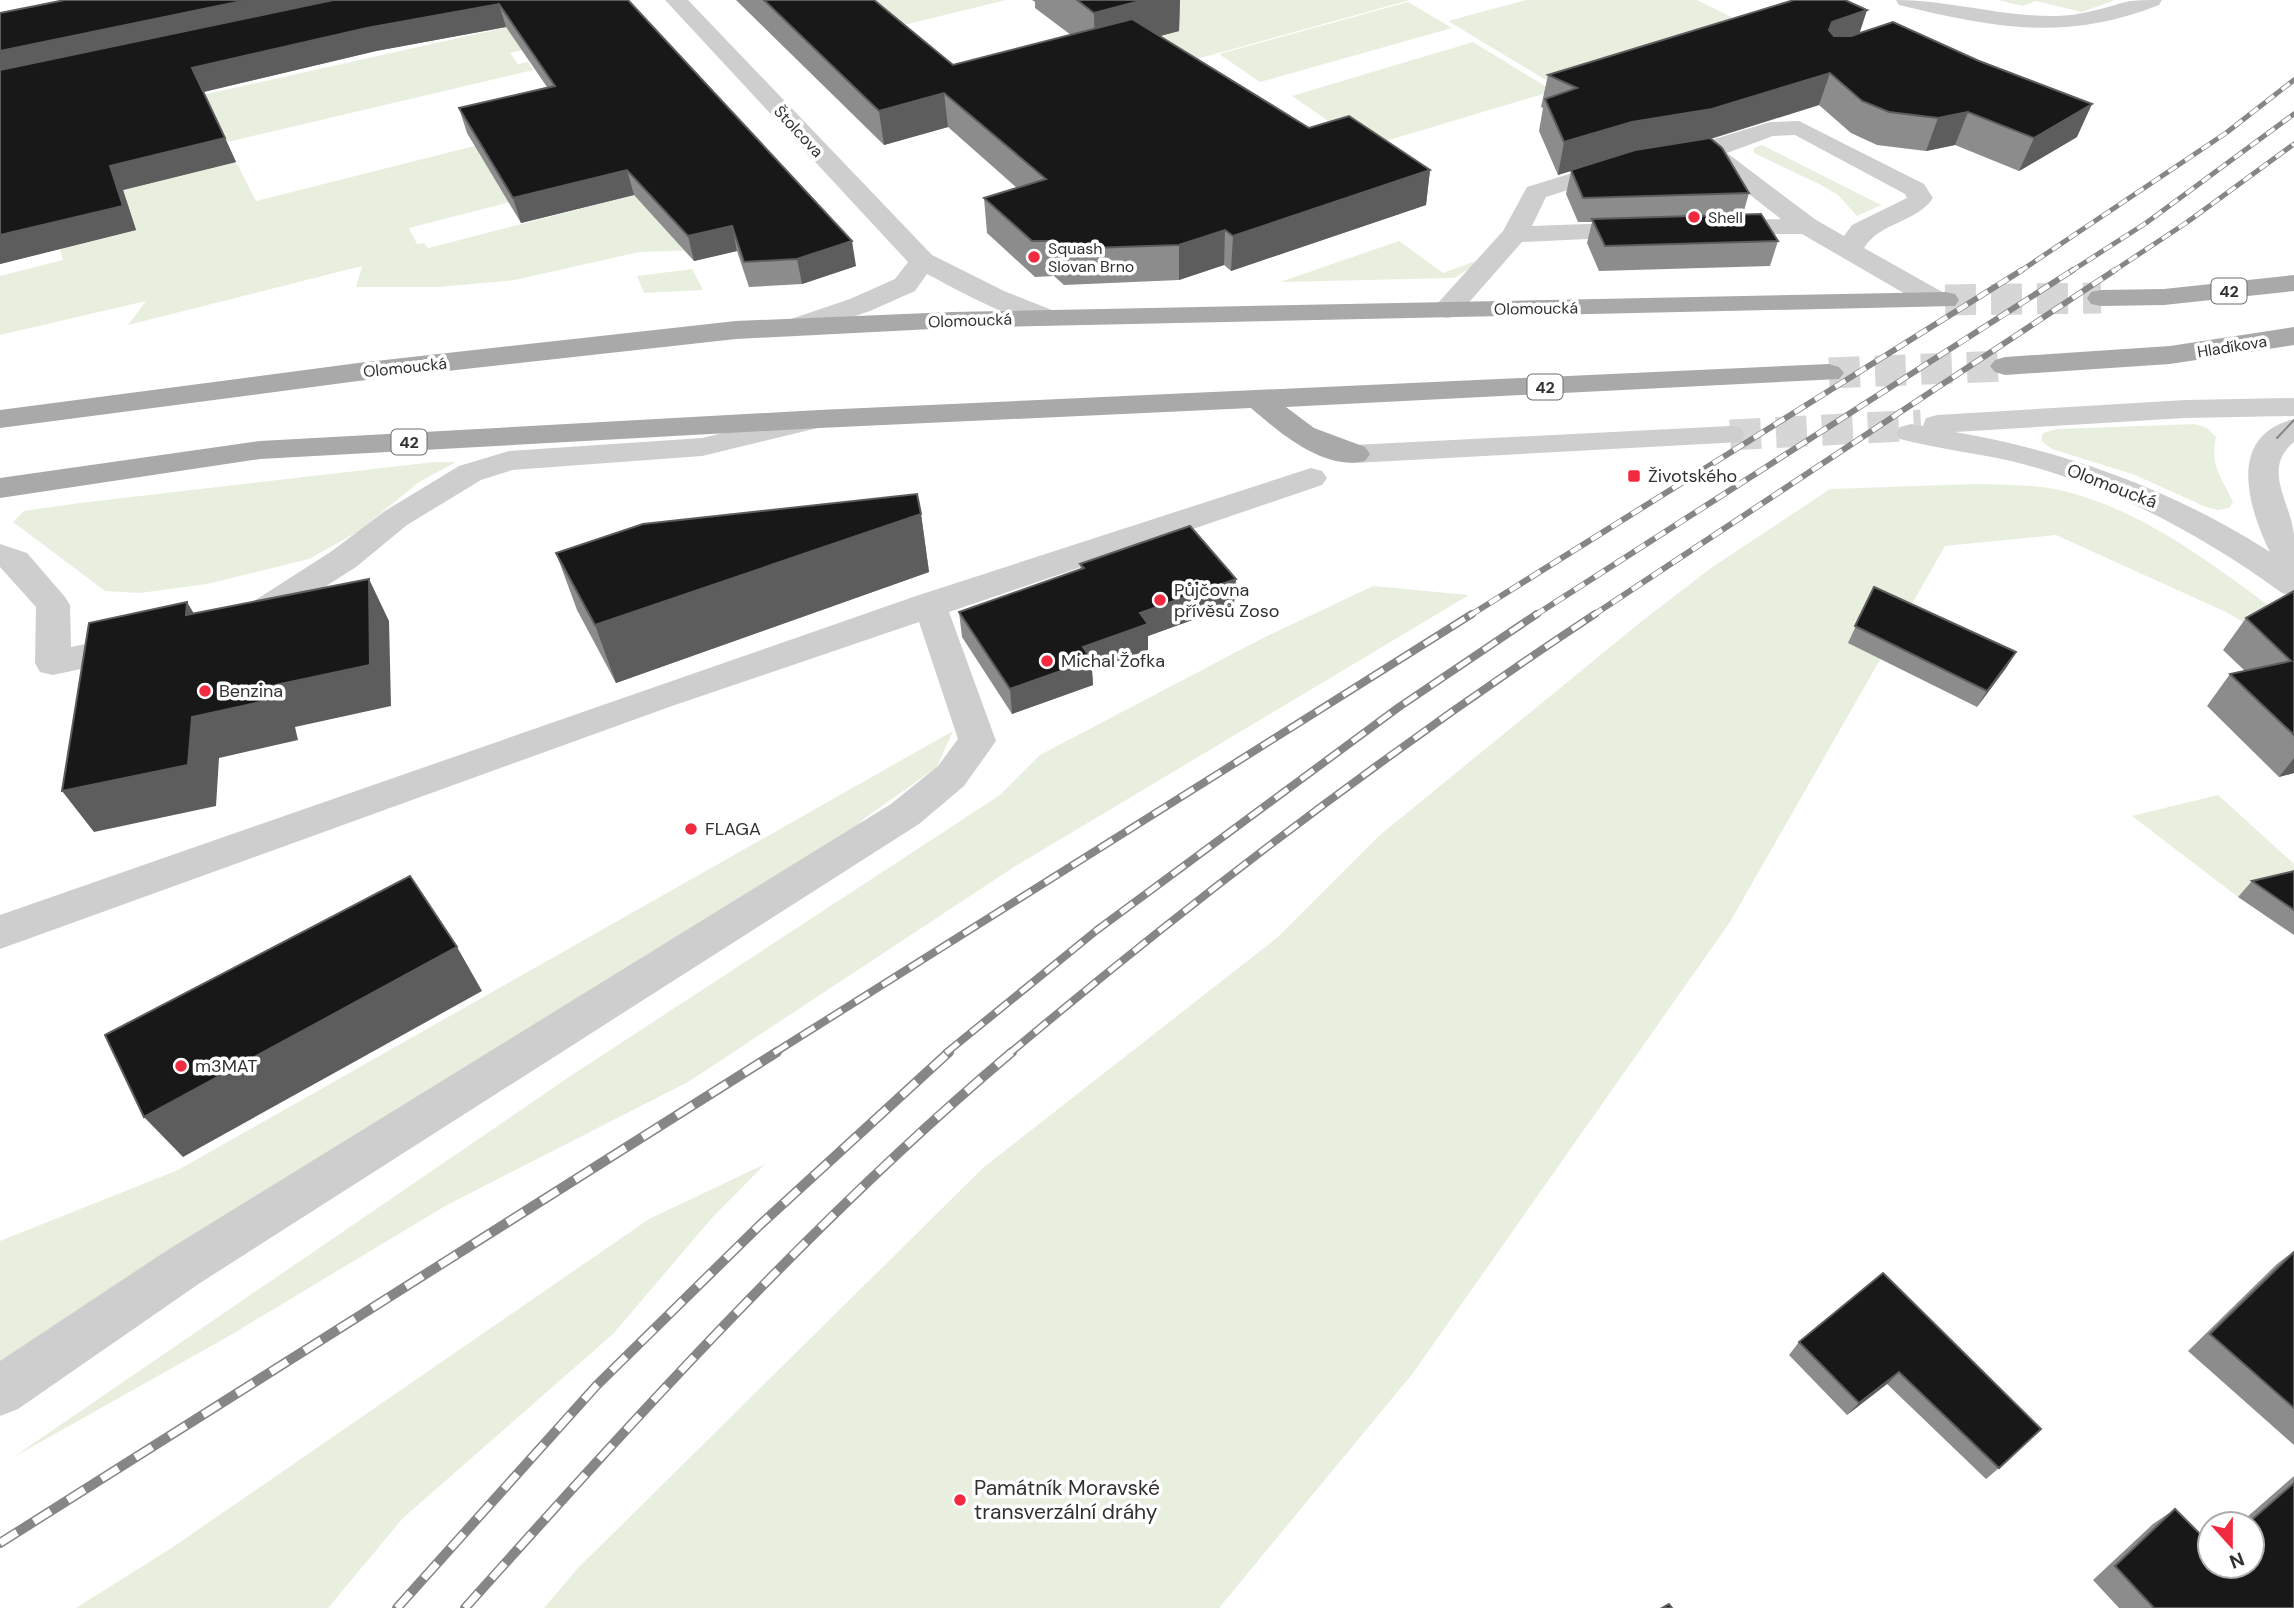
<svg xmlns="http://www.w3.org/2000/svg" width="2294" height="1608" viewBox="0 0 2294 1608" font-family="'DM Sans',sans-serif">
  <rect width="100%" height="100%" fill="#fff"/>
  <g fill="#e8efdf">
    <path d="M830,0H1006L790,53L769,32Z"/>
    <path d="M1144,0H1410L994,115Z"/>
    <path d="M1526,0H1697L1770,36L1571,95L1448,21Z"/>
    <path d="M1998,0H2115L2082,12L2036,1L2022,6Z"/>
    <path d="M1408,2L1452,28L1260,82L1219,54Z"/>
    <path d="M535,21L552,43L510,53L518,64L528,62L533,70L227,142L0,140Z"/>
    <path d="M1473,42L1553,91L1366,147L1292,96Z"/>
    <path d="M538,130L614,175L409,228L417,244L424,243L428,248L665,187L701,250L639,252L515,280L439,287H356L362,266L128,325L146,301L0,335V276L63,260L60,249L122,190L236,162L256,201Z"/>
    <path d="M1762,145L1881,205L1857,216L1838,195L1821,185L1754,153V148Z"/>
    <path d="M1399,241L1443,273L1481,259L1478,257L1489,256L1454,278L1280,282Z"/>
    <path d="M692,269L703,290L644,293L637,276Z"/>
    <path d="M2195,424L2207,428L2216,437C2210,467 2221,476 2233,502L2229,508L2218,510L2206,507L2135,475L2052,449L2041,441L2043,433L2057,429Z"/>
    <path d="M434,462H456L419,482L359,531L309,559L207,584L140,593L105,591L13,522L24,511L80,503Z"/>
    <path d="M1975,484C2008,485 2040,484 2071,493C2151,515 2217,568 2283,616L2256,630L2228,613L2056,535L1945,546L1730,922L1413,1373L1219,1608H544L578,1568L984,1167L1278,937L1380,835L1642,621L1711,568L1830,489Z"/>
    <path d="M1373,586L1469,595L1014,867L688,1082L447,1205L229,1336L12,1458L572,1075L1000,795L1040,755L1261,639Z"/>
    <path d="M953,731L937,767L865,818L780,895L0,1368V1241L178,1170Z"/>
    <path d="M2218,795L2294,864V883L2238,897L2132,816Z"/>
    <path d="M765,1164L711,1219L613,1334L403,1518L328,1608H76L173,1547L649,1219Z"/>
  </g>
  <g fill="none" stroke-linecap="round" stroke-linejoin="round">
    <path stroke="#d6d6d6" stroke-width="31" stroke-dasharray="31 15" stroke-linecap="butt" d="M1730,435L1921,425"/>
    <g stroke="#d6d6d6" stroke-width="31" stroke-dasharray="31 15" stroke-linecap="butt">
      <path d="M1945,300L2101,298"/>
      <path d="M1829,373L2005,366"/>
    </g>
    <g fill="#cecece" fill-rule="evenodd">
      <path d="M665,0H688L932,255L1004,291L1057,312L1061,318L1057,324C1029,331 954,288 927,274L915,291L870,311L805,333L795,336L785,333L781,327L785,321L850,299L895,279L908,262Z"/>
      <path d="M1896,0C1950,0 2002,17 2056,16C2082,16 2105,7 2130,1C2139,0 2151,0 2162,0L2159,5C2065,42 1994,28 1899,5Z"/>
      <path d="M1799,121L1924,184L1933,198C1916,223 1880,222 1864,248L1946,294L1950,300L1946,306H1926L1802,234H1707L1703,228L1707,222L1716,220L1781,219L1704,159H1682L1679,154L1682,149L1770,122ZM1795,135L1905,194L1907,198L1852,225L1844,236L1816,220L1727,153L1773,136Z"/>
      <path d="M1618,159L1627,161L1630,166L1627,171L1546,197L1532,226L1642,222L1651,224L1655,230L1651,236L1522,242L1457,316L1447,318L1437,316L1433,310L1437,304L1503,231L1527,187Z"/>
      <path d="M2294,398V416L2185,418L1955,432C2069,452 2173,490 2270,552C2248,507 2226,436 2294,419V442C2261,469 2291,502 2294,535C2294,555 2294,576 2294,596L2282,593C2201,534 2113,487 2015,462C1977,453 1938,449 1900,439L1896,433L1900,427L1911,424L1923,426L1926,418L1937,415L2185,400Z"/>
      <path d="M819,410L830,413L834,419L830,425L702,456L512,470L481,480L407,525L356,567L256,631L244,635L232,631L227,623L232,615L332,551L385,511L459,466L509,451L702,438Z"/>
      <path d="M1730,426L1741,428L1745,435L1741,442L1354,463L1343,461L1338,454L1343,447L1354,445Z"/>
      <path d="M1311,468L1322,471L1327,478L1322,485L949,612L996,741L964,786L919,824L200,1283L18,1409L0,1416V1361L166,1251L891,804L938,766L958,739L919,622L672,706L0,949V915L916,596Z"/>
      <path d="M0,544L27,553L65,597L70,605L71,647L134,634L146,637L152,646L146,655L53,675L40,672L35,663L36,607L0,567Z"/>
    </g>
    <g fill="#a9a9a9" fill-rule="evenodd">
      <path d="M2294,275V291L2164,305L2101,306L2091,304L2087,298L2091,292L2101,290L2164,289Z"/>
      <path d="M1945,292L1955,294L1959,300L1955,306L952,328L736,339L358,381L0,428V410L358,363L736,321L952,312Z"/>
      <path d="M2294,327V345L2170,364L2005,375L1995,372L1990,366L1995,360L2005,357L2170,346Z"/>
      <path d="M1829,364L1839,367L1844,373L1839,379L1286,407L1314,428L1365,447L1370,454L1365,461C1324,471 1280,433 1251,408L819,428L260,459L0,498V478L260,441L819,410Z"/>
    </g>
    <path stroke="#868686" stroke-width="2" d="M2277,438L2294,420"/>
    <defs>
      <g id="rail-far3">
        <path d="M2019,272L2226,133L2294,80"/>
        <path d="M2070,272L2146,223L2294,114"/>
        <path d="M2112,272L2186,223L2294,144"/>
      </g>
      <g id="rail-far2">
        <path d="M1469,616L2022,270"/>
        <path d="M1534,616L2073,270"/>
        <path d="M1592,616L2115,270"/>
      </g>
      <g id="rail-far1">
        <path d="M774,1053L1472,614"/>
        <path d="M946,1053L1097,930L1399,707L1537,614"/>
        <path d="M1010,1053C1197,896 1391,749 1595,614"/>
      </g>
      <g id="rail">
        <path d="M0,1543L777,1052"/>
        <path d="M397,1608L597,1385L761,1224L949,1052"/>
        <path d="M465,1608C638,1415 813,1220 1012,1052"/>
      </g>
    </defs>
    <use href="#rail-far3" stroke="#868686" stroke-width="5"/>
    <use href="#rail-far2" stroke="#868686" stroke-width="6"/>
    <use href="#rail-far1" stroke="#868686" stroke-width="8"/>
    <use href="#rail" stroke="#868686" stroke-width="10"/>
    <use href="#rail-far3" stroke="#fff" stroke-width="3.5" stroke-dasharray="10" stroke-linecap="butt"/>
    <use href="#rail-far2" stroke="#fff" stroke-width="4.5" stroke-dasharray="12" stroke-linecap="butt"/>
    <use href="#rail-far1" stroke="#fff" stroke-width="5" stroke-dasharray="16" stroke-linecap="butt"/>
    <use href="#rail" stroke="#fff" stroke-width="7" stroke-dasharray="20" stroke-linecap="butt"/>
  </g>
  <g fill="#8c8c8c">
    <path d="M628,0L856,266L802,284L749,287L737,251L694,261L634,195L521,223L467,133L459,108L547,87L506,27L376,51L204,92L236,162L123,190L136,230L0,264V13Z"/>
    <path d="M736,0H874L953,65L1071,35L1035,8V2L1032,0H1180L1179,31L1160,36L1309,128L1430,170L1426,205L1231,271L1224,265L1179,280L1064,285L1054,276L1035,277L987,233L984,198L1017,188L948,127L884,145Z"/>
    <path d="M1867,10L1859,33L2077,137L2019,171L1955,145L1926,151L1877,145L1851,133L1819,105L1711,139L1749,193L1743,214L1778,241L1770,266L1599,271L1587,243L1592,222H1578L1566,194L1571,171L1558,175L1539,131L1543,108L1541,107L1548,75Z"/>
    <path d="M921,514L929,572L616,683L577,610L556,553Z"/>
    <path d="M1080,564L1234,605L1148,636V650L1092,670L1093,685L1012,714L962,637L959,612L1081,570Z"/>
    <path d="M1874,587L2016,652L2006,668L1977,707L1848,643Z"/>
    <path d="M2294,591V773L2279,777L2207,706L2230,674L2245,671L2223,650L2246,618Z"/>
    <path d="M2294,871V935L2238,897L2252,881Z"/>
    <path d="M2294,1251V1445L2188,1351L2277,1264Z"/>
    <path d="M1883,1273L1999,1468L1986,1479L1887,1384L1847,1415L1789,1355L1799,1342Z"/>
    <path d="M2294,1476V1608H2119L2093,1580L2153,1524L2175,1509L2210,1566L2252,1524H2239Z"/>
  </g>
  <g fill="#5d5d5d">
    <path d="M247,0H365L0,77V51Z"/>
    <path d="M1144,0H1180L1179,31L1095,53L1094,13Z"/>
    <path d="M499,4L506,27L376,51L203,92L192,68L367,28Z"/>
    <path d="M1867,10L1857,41L1822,54L1832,22Z"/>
    <path d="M1830,73L1819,105L1703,141L1625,154L1558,175L1564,142L1632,122Z"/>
    <path d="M944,93L948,127L884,145L879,111Z"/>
    <path d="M2092,104L2077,137L2019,171L2034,138Z"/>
    <path d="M1968,112L1955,145L1926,151L1938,118Z"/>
    <path d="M225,138L236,162L123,190L136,230L0,264V235L110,166Z"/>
    <path d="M627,170L634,195L521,223L513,198Z"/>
    <path d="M1430,170L1426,205L1231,271L1233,236Z"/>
    <path d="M732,226L737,251L694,261L688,236Z"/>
    <path d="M1225,230L1224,265L1179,280V245Z"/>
    <path d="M852,241L856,266L802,284L797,259Z"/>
    <path d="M921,514L929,572L616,683L595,625Z"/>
    <path d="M369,579L389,621L391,706L295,727L298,740L219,758L216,806L94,832L62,791L192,717L271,686Z"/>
    <path d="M1236,579L1234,605L1148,636V650L1092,670L1093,685L1012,714L1010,689L1140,613Z"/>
    <path d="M187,602L212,644L186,615Z"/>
    <path d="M2016,652L2006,668L1977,707L1987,691Z"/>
    <path d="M2294,758V773L2279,777Z"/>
    <path d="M457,947L482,991L183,1157L144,1117Z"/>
    <path d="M1899,1372L1887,1384L1847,1415L1859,1403Z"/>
  </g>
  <g fill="#181818" stroke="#5d5d5d" stroke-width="2">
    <path d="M65,0H247L0,51V13Z"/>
    <path d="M333,0H628L852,241L797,259L744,262L732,226L688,236L627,170L513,198L459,108L555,86L499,4L367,28L192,68L225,138L110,166L123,206L0,235V70Z"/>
    <path d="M764,0H874L953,65L1132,19L1309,128L1349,116L1430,170L1233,236L1225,230L1179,245L1062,249L1052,241H1032L984,198L1046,179L944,93L879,111Z"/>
    <path d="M1077,0H1144L1094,13Z"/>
    <path d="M1794,0H1845L1867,10L1832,22L1829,30L1834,36H1851L1893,22L1979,61L2092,104L2034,138L1968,112L1938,118L1889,112L1862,101L1830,73L1712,109L1632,122L1564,142L1545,99L1577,88L1548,75Z"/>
    <path d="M1710,138L1722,148L1749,193L1583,198L1571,170L1635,150Z"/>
    <path d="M1761,214L1778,241L1605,246L1592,219Z"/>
    <path d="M917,494L921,514L595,625L556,553L643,524Z"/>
    <path d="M1190,526L1236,579L1140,613L1148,624L1083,647L1092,660L1010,689L959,612L1084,568L1080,564Z"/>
    <path d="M369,579L370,665L271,686L274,699L192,717L188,765L62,791L89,623L187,602L186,615Z"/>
    <path d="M1874,587L2016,652L1987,691L1855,626Z"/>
    <path d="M2294,591V735L2230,674L2291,661L2246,618Z"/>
    <path d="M2294,871V910L2252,881Z"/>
    <path d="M410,876L457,947L144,1117L105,1035Z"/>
    <path d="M2294,1252V1408L2210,1334Z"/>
    <path d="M1883,1273L2041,1429L1999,1468L1899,1372L1859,1403L1799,1342Z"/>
    <path d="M2294,1483V1608H2154L2115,1566L2175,1509L2210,1544V1566H2252V1524H2247Z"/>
    <path d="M1669,1604L1672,1608H1662Z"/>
  </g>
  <g fill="#f12a3f" stroke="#fff" stroke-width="2.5">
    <circle cx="1694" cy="217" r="7"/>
    <circle cx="1034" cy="257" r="7"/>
    <rect x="1627" y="469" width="14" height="14" rx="3.5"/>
    <circle cx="1160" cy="600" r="7"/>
    <circle cx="1047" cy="661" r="7"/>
    <circle cx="205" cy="691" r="7"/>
    <circle cx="691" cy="829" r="7"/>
    <circle cx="181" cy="1066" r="7"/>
    <circle cx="960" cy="1500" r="7"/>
  </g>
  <g text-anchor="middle" stroke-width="7" stroke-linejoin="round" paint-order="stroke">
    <g font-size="16" fill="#313131" stroke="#fff">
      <text transform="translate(799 131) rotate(47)" y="6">Štolcova</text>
      <text transform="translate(1536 308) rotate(-1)" y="6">Olomoucká</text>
      <text transform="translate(970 320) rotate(-2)" y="6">Olomoucká</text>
      <text transform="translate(2232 346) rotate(-9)" y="6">Hladíkova</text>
      <text transform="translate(405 367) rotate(-6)" y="6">Olomoucká</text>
    </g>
    <g font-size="16" fill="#313131" stroke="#fff" text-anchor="start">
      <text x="1708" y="223">Shell</text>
      <text x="1048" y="254">Squash<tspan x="1048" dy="18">Slovan Brno</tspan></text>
    </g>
    <g fill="#fff" stroke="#6f6f6f" stroke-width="2">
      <rect x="2211.5" y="278.5" width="35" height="25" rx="5"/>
      <rect x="1527.5" y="374.5" width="35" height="25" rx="5"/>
      <rect x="391.5" y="429.5" width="35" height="25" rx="5"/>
    </g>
    <g font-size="16" font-weight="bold" fill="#313131">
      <text x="2229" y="297">42</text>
      <text x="1545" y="393">42</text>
      <text x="409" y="448">42</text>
    </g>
    <g font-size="18" fill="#313131" stroke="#fff" text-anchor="start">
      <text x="1648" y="482">Životského</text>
      <text x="1174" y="596">Půjčovna<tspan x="1174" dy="21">přívěsů Zoso</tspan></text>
      <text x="1061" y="667">Michal Žofka</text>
      <text x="219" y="697">Benzina</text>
      <text x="705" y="835">FLAGA</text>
      <text x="195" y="1072">m3MAT</text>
    </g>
    <g font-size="18" fill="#313131" stroke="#fff">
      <text transform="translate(2112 486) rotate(21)" y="6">Olomoucká</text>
    </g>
    <g font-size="21" fill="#313131" stroke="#fff" text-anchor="start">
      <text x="974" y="1495">Památník Moravské<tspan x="974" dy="24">transverzální dráhy</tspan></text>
    </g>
  </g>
  <g transform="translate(2231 1545) rotate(159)"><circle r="33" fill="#ffffff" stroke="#adadad" stroke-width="2"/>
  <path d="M0-5L12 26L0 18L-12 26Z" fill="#f12a3f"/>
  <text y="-10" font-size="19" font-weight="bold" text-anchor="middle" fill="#313131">N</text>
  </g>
</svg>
